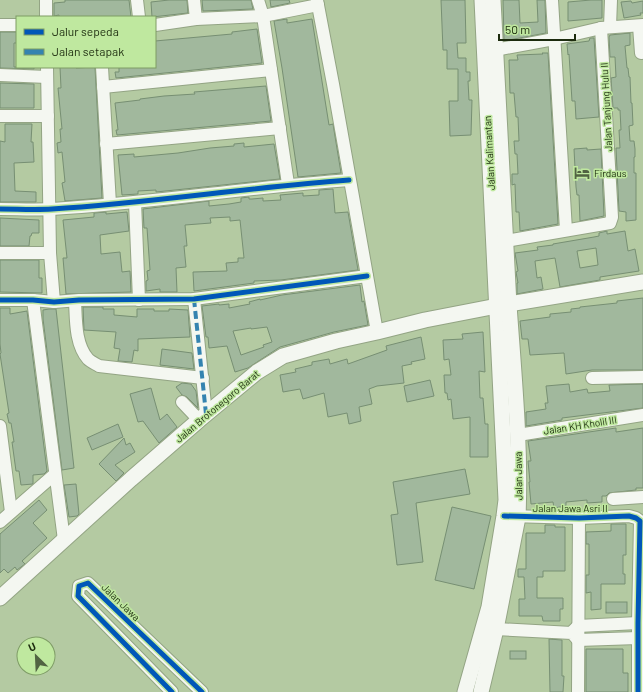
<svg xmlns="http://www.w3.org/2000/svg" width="643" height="692" viewBox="0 0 643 692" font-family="Barlow,sans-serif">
  <rect width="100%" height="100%" fill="#b4caa2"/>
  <g fill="#a1b89d" stroke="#778f73" fill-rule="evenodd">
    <path d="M65,0H129L131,17H59V15L54,16V3L65,2Z"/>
    <path d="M169,0H187L188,13L152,17L151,2Z"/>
    <path d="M202,0H251L253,9L203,11Z"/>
    <path d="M270,0H289L290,3L271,7Z"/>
    <path d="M441,0H465L466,43H457L458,58H466V72H470V81H468L469,100H472L471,135L450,136L449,101H458V69H447V50H443Z"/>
    <path d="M503,0H519L520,23L538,22L537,0H545L546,33L504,41Z"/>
    <path d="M591,0H602V18L568,21V2Z"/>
    <path d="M631,1L632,3L643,1V13H640L641,15L624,18L621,2Z"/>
    <path d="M287,19V23L312,19L329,125L333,124L341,173L298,177L282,68L274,21Z"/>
    <path d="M257,29L262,63L116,78L115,72H119V67H155V41L232,34V32Z"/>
    <path d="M0,32H17V43H14V67H34V69L0,68Z"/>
    <path d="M630,33V45L625,46L627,68H628L629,77H630L631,103H632L633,125L629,126L630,141H634L635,149V157H634V173H636V220L626,221V212L619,211L616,148H620L619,130H621L620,110H618V108H613L611,78L616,77L615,57H610L609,37L610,35Z"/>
    <path d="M590,38H594L599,117L576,119L575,101H572L569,54L568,55L567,44L589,41Z"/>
    <path d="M542,53H548L558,224L520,231L519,212H516L515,184L512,185V174H518L517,154H515L514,141H519L518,117H516L514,93H510L509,60H518L517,55L543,54Z"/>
    <path d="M60,67H76V68L95,67L102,198L65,201L62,183L65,182L62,152L58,153L57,143L61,142L60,129H62L58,88H61Z"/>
    <path d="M0,83L34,84V108H0Z"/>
    <path d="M266,86L271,121L117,135L116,130H118L115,103L140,100V99L164,96L195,94L194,92Z"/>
    <path d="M5,124H32L31,142H33L34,162L14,163L15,191L36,192V202H0V141L5,142Z"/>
    <path d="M244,143V147L274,144L280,179L156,192V190L138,191V194L122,195L118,155L134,154V157L178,153L210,148L234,146V144Z"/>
    <path d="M587,148V150L601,149L604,216L580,221L579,195H577L576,187L574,149Z"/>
    <path d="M333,189L335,213L348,212L358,270L281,280L254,281V283L194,291L193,272L227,271L226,263L238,262V258H244L240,220L230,221V217L210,218L211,223L185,225L187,246H184L186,267L176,268L177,292H160V289L146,291V281L148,280L147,271L150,270L147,228H144L143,209L209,201V206L229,204L241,202V198L249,197V199H252L263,198V201L281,200L280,195L303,193V196L319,195V190Z"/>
    <path d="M106,212V214L127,212L129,231L100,235L101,254L120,252L122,272L130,271L131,292L66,294L63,258H67L63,220L94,217V213Z"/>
    <path d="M0,218L39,220V233H32L31,236H30L29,246H0Z"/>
    <path d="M607,231V234L625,231L628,251L635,249L639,271L600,277V280L560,287L555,258L535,261L537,278L541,277L543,289L517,294V283H518L516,272L518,271L515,253L538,250L537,247L553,245V244L594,237L599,236V233ZM596,248L598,265L580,268L577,251Z"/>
    <path d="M0,260H39V278H42V293L0,292Z"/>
    <path d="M360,285L362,302L364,301L368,325L334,332L280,347L248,368L235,372L227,346L209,348L208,337H206L202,306L219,304V305L229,304V308L250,304L249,302L260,299V300L282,295ZM267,327L272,342L263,345L264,347L241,355L233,331L251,328V329Z"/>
    <path d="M643,298V370H592L566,374L564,353L530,355L528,339H522L520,321L550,317V314L571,312V309L580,308V307L617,303V301Z"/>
    <path d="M83,307H103V309H114V315L137,317V309H154V311H169V309L188,310L190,337L138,339V351L134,350L132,362L118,361L120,349L114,348L116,332L84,330Z"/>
    <path d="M0,308H10V314L27,311L47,471L44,474L33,475V484L21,485L19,471H16L12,442H14L11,423H9L7,414L9,413L0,354L1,353L0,344Z"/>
    <path d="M49,309H56L74,468L62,470L43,319V310Z"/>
    <path d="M483,332L485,372L479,371L480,398H483L485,424H488V457H470V417L453,419L451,399L448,400L447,393H445L444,375H451L449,359L444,360L443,340L463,339L462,334Z"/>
    <path d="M421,337L425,359L411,362L412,364L402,366L404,383L377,386L369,389L372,404L359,407L361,421L349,424L347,413L328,417L324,393L303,399L300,389L283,392L280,375L296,372L295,369L312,365V362L329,359L330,364L347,359L348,364L387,350L386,346Z"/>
    <path d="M162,349L192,353L194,369L160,365Z"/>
    <path d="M430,380L434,396L407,402L404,386Z"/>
    <path d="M182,383L191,384L196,391L198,408L187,397L182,395L176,387Z"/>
    <path d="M569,384L570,392L587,389L588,393L610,391L609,385L643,384V408L562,418V420L526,426V412L546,409L545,403H548L546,386Z"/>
    <path d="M151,388L160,420L167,414L177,427L159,443L143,421L138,422L130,394Z"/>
    <path d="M118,424L123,437L92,450L87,438Z"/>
    <path d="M616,428V432L643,428V488H636V490L609,493L606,496H602V502L587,503V500L566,502V506L554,508L553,502L531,504L529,482H530L528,461H531L528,441Z"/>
    <path d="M124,438L126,445L130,443L135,452L115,465L124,473L116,481L99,464Z"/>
    <path d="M465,469L470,494L416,503L423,562L397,565L391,515L398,514L393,482Z"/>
    <path d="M76,484L79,514L77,516L69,517L64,485Z"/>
    <path d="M39,500L47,510L33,523L47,538L22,561L25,564L17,570L15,567L8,573L4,569L0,573V534Z"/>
    <path d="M452,507L491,516L474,589L435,580Z"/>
    <path d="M611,524H626V555H623V574H625V584H601V609L591,610V592L586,593V575H589V544H586V532L611,531Z"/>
    <path d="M545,525H555V527H565V571H543V577H537V598H563V609H560V621H543L542,616H519V599H525L524,577H518V569H526V533H545Z"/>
    <rect x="606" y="602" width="21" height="11"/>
    <path d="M549,639L562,640V676H564L563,692H550Z"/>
    <path d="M586,649H623V673H628V692H586Z"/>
    <rect x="510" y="651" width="16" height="8"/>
  </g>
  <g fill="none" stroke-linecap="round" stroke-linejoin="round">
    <defs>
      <g id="minor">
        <path d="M137,0L139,17"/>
        <path d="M194,0L196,19"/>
        <path d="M258,0L263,16L288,184"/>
        <path d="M317,0L333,84L377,332"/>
        <path d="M552,0L566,230"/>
        <path d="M46,17V0"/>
        <path d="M0,25H17"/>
        <path d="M155,25L196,19L263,16L318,5"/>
        <path d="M639,26L641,53"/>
        <path d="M610,27L611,0"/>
        <path d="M495,50L554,39L601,28L643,25"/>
        <path d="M47,67L50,253L54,302"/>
        <path d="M102,67L110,204"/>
        <path d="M0,75L47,77"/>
        <path d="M103,87L271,70"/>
        <path d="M0,116H48"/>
        <path d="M106,144L280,128"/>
        <path d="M135,202L139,300"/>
        <path d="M0,209C17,209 35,210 52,209C151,203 250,187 349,180"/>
        <path d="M506,241L610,223L612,217L601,28"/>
        <path d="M0,253H50"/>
        <path d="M194,299L206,414"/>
        <path d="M0,300H33L54,302L79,300L194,299L367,276"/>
        <path d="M33,300L64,540"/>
        <path d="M75,301C76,320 75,344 88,359C91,362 96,364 99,366L203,378"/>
        <path d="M592,378L643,377"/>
        <path d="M182,402L199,420"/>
        <path d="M0,426L11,512"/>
        <path d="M518,435L643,415"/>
        <path d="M613,499L643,497"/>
        <path d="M510,516L579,518L629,516L636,518L640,521L638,623V692"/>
        <path d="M0,522L55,474"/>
        <path d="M496,629L572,633L578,640L638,638"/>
        <path d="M572,632L578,626L638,623"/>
        <path d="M172,692L78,596L79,586L88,583L202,692"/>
        <path d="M578,692L579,518"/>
      </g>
      <g id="major">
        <path d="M0,598L131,479L199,420L257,372L283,356L336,341L377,332L425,320L497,306L643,282"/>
        <path d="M465,692L489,607L504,516L506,500L482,0"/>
        <path d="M481,692L496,629L518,517C521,446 514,376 509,305C503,204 498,102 493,0"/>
      </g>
    </defs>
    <use href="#minor" stroke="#93a484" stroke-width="14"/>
    <use href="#major" stroke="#93a484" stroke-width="17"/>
    <use href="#minor" stroke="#f4f7f1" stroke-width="12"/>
    <use href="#major" stroke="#f4f7f1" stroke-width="15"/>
    <path stroke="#3483b0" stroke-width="4" stroke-dasharray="8 4" stroke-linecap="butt" d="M194,299L206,414"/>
    <defs>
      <g id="cycleway">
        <path d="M0,209C17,209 35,210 52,209C151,203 250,187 349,180"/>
        <path d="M0,300H33L54,302L79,300L194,299L367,276"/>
        <path d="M504,516L579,518L629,516L636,518L640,521L638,623V692"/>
        <path d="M172,692L78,596L79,586L88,583L202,692"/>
      </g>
    </defs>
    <use href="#cycleway" stroke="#bfe89f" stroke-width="8"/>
    <use href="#cycleway" stroke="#0057b8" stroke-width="5"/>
  </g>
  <defs>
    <symbol id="hotel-bare" viewBox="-9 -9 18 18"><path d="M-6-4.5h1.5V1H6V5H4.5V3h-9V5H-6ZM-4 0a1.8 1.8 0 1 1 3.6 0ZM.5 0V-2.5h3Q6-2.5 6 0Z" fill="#516342" stroke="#bfe89f" stroke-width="2.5" paint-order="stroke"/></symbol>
  </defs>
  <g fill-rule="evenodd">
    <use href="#hotel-bare" x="571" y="162" width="22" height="22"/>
  </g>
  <g text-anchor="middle" stroke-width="3" stroke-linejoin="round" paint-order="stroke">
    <g font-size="10" fill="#1c2b0e" stroke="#bfe89f">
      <text transform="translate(606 107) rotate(-93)" y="4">Jalan Tanjung Hulu II</text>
      <text transform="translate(489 153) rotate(-93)" y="4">Jalan Kalimantan</text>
      <text transform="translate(217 406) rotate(-40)" y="4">Jalan Brotonegoro Barat</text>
      <text transform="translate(580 425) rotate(-9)" y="4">Jalan KH Kholil III</text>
      <text transform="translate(518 476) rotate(-91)" y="4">Jalan Jawa</text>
      <text x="570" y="512">Jalan Jawa Asri II</text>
      <text transform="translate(121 602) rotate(44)" y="4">Jalan Jawa</text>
    </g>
    <g font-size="10" fill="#1c2b0e" stroke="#bfe89f" text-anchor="start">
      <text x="594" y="177">Firdaus</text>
    </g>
  </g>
  <rect x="16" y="16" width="140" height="52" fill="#bfe89f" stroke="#7e9c65"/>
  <rect x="24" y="29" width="20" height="6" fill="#0057b8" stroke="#7e9c65"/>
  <text x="52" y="36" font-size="12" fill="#1c2b0e">Jalur sepeda</text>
  <rect x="24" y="49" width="20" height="6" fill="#3483b0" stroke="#7e9c65"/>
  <text x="52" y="56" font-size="12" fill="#1c2b0e">Jalan setapak</text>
  <g transform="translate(36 656) rotate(336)"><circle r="19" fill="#bfe89f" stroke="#7e9c65"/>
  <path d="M0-3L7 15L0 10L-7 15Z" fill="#516342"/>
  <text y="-6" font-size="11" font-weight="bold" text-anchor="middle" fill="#1c2b0e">U</text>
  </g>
  <path d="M499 34v6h76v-6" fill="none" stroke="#1c2b0e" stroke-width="2"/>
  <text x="505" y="34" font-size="12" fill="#1c2b0e" stroke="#bfe89f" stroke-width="3" paint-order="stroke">50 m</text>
</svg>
